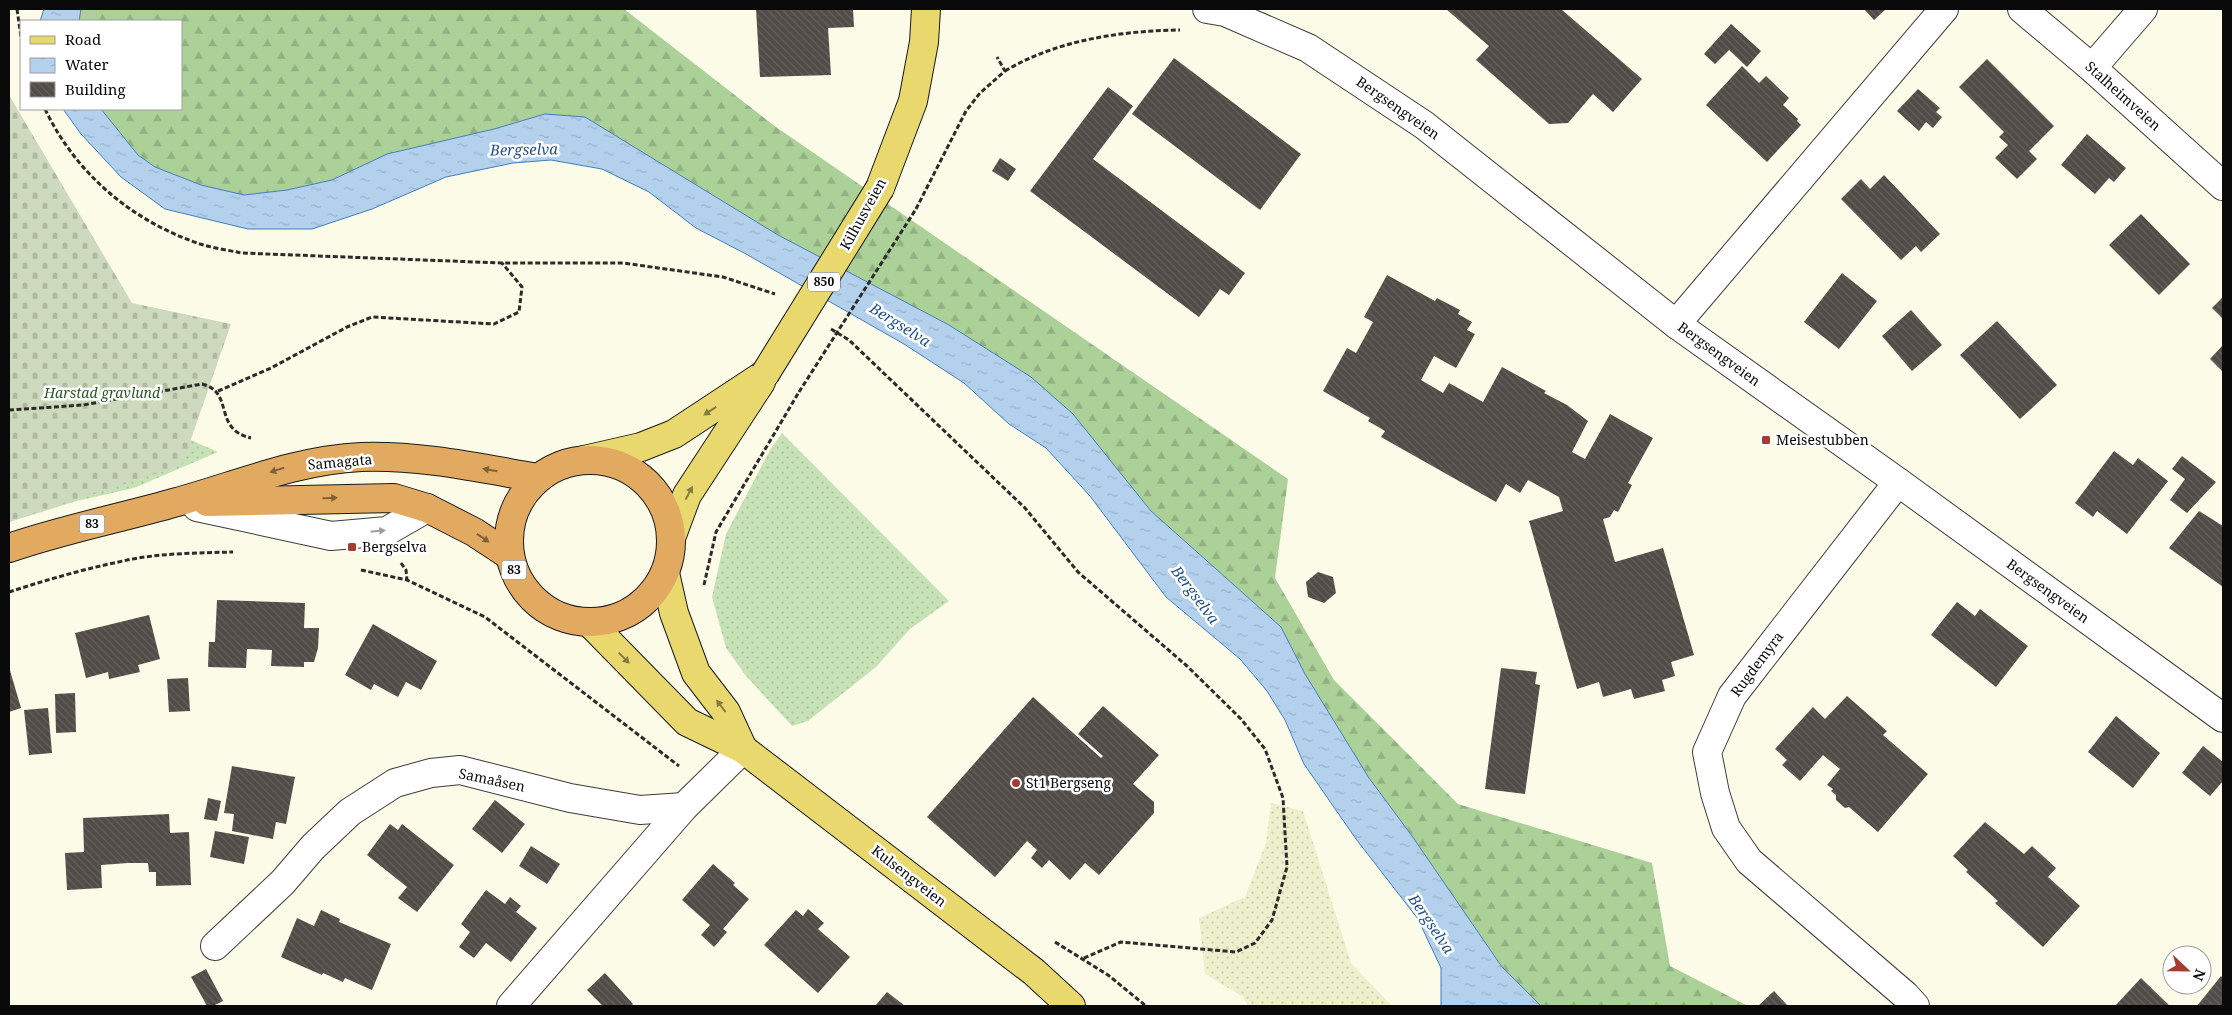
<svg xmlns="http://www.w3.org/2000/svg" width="2232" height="1015" viewBox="0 0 2232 1015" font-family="'Noto Serif',serif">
  <defs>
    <pattern id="farmland-dots" width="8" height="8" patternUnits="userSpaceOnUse" patternTransform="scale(1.25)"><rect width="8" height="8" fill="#eeefcc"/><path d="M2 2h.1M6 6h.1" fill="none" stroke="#cbccae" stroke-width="1.8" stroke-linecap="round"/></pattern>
    <pattern id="grass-dots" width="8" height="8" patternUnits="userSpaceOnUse" patternTransform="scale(1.25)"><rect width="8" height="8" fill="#c8e2b7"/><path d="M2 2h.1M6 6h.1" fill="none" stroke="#aac19c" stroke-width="1.8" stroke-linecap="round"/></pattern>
    <pattern id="forest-firs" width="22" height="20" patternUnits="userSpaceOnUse" patternTransform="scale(1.25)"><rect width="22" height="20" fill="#abd098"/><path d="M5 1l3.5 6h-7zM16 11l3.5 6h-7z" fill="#92b182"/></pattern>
    <pattern id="cemetery-stones" width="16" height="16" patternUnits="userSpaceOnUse" patternTransform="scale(1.25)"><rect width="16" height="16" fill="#cedabe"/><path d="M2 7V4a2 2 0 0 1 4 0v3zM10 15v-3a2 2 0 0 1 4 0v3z" fill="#b0baa2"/></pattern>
    <pattern id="water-ripples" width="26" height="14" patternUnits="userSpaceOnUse" patternTransform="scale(1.25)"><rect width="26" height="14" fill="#b3d1ed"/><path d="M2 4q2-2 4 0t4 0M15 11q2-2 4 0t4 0" fill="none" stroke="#99b2ca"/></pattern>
    <pattern id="building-back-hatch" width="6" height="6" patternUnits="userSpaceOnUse" patternTransform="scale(1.25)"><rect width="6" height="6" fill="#514c47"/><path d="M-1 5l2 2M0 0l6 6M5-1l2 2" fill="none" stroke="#65615d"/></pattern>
  </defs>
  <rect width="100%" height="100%" fill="#fcfbe8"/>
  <path fill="url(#farmland-dots)" d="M1271,803L1303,811L1351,963L1392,1006H1248L1243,997L1205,974L1199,918L1245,897L1266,843Z"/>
  <g fill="url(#grass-dots)">
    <path d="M782,433L949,601L910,629L876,667L808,721L792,726L746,676L726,648L712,597L726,534L770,450Z"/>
    <path d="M191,440L218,452L134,488L77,501L9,522V496L120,471Z"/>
  </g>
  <path fill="url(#forest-firs)" d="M81,9H624L776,127L1288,479L1275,578L1334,680L1458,804L1652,863L1670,966L1748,1006H1541L1502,967L1412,836L1369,778L1305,674L1281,627L1151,511L1120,473L949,325L778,235L647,155L545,114L494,129L387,154L332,180L287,190L244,195L201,185L155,167L138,155L101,109H181V21H79Z"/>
  <path fill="url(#cemetery-stones)" d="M9,95L132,303L231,324L182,465L9,522Z"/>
  <g fill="url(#water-ripples)" stroke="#437ebb">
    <path d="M44,9H81L79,21H40Z"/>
    <path d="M63,109H101L138,155L155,167L201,185L244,195L287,190L332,180L387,154L494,129L545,114L585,117L778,235L949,325L1031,377L1073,414L1151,511L1281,627L1305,674L1369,778L1412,836L1502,967L1541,1006H1441V968L1418,919L1356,839L1304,764L1285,720L1267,691L1240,659L1166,597L1090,496L1046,448L1009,424L964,383L904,344L746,254L696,228L649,192L602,169L551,160L513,163L446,177L372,209L312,229H248L165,209L121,177L81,134Z"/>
  </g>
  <g fill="url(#building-back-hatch)">
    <path d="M756,9H853L854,27L828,28L831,75L760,77Z"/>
    <path d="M1446,9H1561L1642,79L1613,112L1593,94L1568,123L1549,124L1476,60L1489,46Z"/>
    <path d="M1864,9H1886L1874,20Z"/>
    <path d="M1731,24L1761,51L1747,67L1729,50L1715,64L1704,54Z"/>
    <path d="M1174,58L1301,154L1260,210L1132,114Z"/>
    <path d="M1987,59L2054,126L2029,151L2037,159L2017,179L1995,158L2008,145L1999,137L2004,132L1959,87Z"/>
    <path d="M1742,66L1759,83L1766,76L1789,98L1783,105L1798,119L1797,121L1801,125L1767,162L1706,105Z"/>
    <path d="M1108,87L1133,106L1093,159L1245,273L1229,295L1220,289L1199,317L1030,191Z"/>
    <path d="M1918,89L1940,108L1936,112L1942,117L1933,128L1926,122L1919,131L1897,111Z"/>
    <path d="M2087,134L2126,168L2114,182L2109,178L2095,194L2061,165Z"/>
    <path d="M1000,158L1016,169L1008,181L992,171Z"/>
    <path d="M1884,175L1940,234L1921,252L1916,246L1901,260L1841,199L1861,179L1870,189Z"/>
    <path d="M2141,214L2190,264L2159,295L2109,245Z"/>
    <path d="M1842,273L1877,301L1839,349L1804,322Z"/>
    <path d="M1387,275L1435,301L1437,298L1460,310L1458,314L1472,322L1467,330L1475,334L1456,368L1434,356L1421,380L1443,393L1449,383L1483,402L1502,367L1546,391L1544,393L1567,405L1588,421L1572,452L1585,459L1610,414L1653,438L1628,483L1632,485L1618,512L1614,510L1610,517L1603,519L1615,562L1663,548L1694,655L1671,662L1675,676L1662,680L1665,691L1634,699L1631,689L1603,697L1599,682L1577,689L1529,521L1563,511L1559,497L1528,480L1520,493L1506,484L1496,502L1381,437L1385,431L1368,421L1370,418L1323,391L1347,348L1356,353L1373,322L1364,317Z"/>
    <path d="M2223,297V319L2212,308Z"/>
    <path d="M1911,310L1942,345L1912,371L1882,336Z"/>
    <path d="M1997,321L2057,385L2020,419L1960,355Z"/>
    <path d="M2223,345V372L2210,359Z"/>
    <path d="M2114,451L2133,465L2138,458L2168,481L2127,534L2097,511L2093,517L2075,503Z"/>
    <path d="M2182,456L2216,482L2187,513L2170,500L2185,479L2172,469Z"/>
    <path d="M2199,511L2223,526V587L2169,548Z"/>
    <path d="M1318,572L1333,577L1336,593L1324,603L1308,597L1306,582Z"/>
    <path d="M217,600L305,603L304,628H319L318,648L314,662H304V667L271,666L272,650L247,649L246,668L208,667L209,642H215Z"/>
    <path d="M1957,602L1975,616L1980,609L2028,646L1996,687L1931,635Z"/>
    <path d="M149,615L160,659L138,665L140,672L109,679L108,672L86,678L75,633Z"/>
    <path d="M373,624L437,661L421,690L406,682L398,697L374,684L371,690L345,675Z"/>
    <path d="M9,667L21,708L9,712Z"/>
    <path d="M1501,668L1537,672L1535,684L1540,685L1525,794L1485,789Z"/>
    <path d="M188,678L190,711L169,712L167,679Z"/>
    <path d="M75,693L76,732L56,733L55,694Z"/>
    <path d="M1847,696L1887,731L1883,735L1928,774L1878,832L1849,807L1845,808L1836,800V795L1831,791L1833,789L1827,785L1840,769L1823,755L1800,781L1782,765L1787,760L1775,749L1813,707L1825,719Z"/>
    <path d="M1033,697L1101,758L1103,756L1078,734L1103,706L1159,755L1133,784L1154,802V813L1099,875L1085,863L1070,880L1049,860L1042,868L1031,858L1037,850L1027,841L995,877L927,817Z"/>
    <path d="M48,708L52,753L29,755L24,710Z"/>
    <path d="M2116,716L2160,753L2133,788L2088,752Z"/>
    <path d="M2203,746L2223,762V781L2210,796L2182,773Z"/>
    <path d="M232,766L295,777L286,824L276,822L273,839L232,831L234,814L224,813Z"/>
    <path d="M208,798L221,801L217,821L204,819Z"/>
    <path d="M495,800L525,824L502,853L472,829Z"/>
    <path d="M169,814L170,833L189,832L191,885L156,886V872H149L148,863H128L101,865L102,888L67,890L65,853L84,852L83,818Z"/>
    <path d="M1985,822L2024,854L2032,846L2056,868L2048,877L2080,906L2043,947L1995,903L1998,901L1966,872L1968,870L1953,856Z"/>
    <path d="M390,824L398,830L402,824L454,865L417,912L398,898L407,887L367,855Z"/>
    <path d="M215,831L249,837L244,864L210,857Z"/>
    <path d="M531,846L560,864L547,884L519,866Z"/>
    <path d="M713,864L735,883L733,885L749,899L723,929L727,932L714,947L701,935L710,925L682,900Z"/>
    <path d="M486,890L505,904L510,897L521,906L516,912L537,928L511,962L486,943L474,958L459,947L470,932L461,924Z"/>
    <path d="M808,909L824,923L818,929L850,957L818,993L764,945L796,910L803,916Z"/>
    <path d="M321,910L340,919L339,922L391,944L372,990L345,978L343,982L323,973L322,975L281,957L297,918L314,926Z"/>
    <path d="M206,969L223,1001L213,1006H207L191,977Z"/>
    <path d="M605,973L633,1004L631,1006H603L587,990Z"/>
    <path d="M2221,976L2223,978V1006H2197Z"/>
    <path d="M2141,978L2170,1006H2115Z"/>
    <path d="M1774,991L1788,1006H1758Z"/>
    <path d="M887,992L905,1006H875Z"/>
  </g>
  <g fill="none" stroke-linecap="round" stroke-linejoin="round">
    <defs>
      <g id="minor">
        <path d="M1207,9L1225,12L1308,48L1424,125L1676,324L1898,482L2223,718"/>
        <path d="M2022,9L2092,68L2223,186"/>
        <path d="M2092,68L2143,9"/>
        <path d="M1676,324L1944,9"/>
        <path d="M1898,482L1732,696L1707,752L1715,793L1726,828L1749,861L1905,995L1915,1006"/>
        <path d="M197,507L331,536L387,531L427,508"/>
        <path d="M215,946L283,882L313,847L350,812L395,783L431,773L460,770L570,798L640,810L684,807"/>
        <path d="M511,1006L684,807L743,749"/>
      </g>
      <g id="major">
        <path d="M880,188L913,101L924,42L926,9"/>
        <path d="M584,460L641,447L674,434L765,374"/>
        <path d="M671,538L687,495L761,382"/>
        <path d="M665,573L674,613L696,673L726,712L743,749"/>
        <path d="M590,623L687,722L743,749L1034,972L1071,1006"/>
      </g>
      <g id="highway">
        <circle cx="590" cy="541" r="81"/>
        <path d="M207,502L394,498L427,508L474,532L509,555"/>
        <path d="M9,548C64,529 121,518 177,502C238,485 297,460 361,457C421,455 479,468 538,478"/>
      </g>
    </defs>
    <use href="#minor" stroke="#3c3c3c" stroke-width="30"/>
    <use href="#major" stroke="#1a1a1a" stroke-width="30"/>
    <use href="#highway" stroke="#1a1a1a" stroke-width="30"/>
    <g stroke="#2b2b2b" stroke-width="3" stroke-dasharray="5 2.5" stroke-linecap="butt">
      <path d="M17,9L21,37"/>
      <path d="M1005,71C1057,40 1120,31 1180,30"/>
      <path d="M45,109C76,174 132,221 200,244C213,248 228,250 241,253L502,263H623L723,277L775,294"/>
      <path d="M916,209L966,111L980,93L1005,71L997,57"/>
      <path d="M831,329L849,340L1025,508L1078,572L1187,666L1241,719L1265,749L1283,798L1287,867L1272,920L1255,943L1236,952L1121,942L1082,959"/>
      <path d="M218,391L271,368L347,327L372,317L494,324L519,312L522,287L502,263"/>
      <path d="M9,410L83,405L202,384C235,392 212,429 251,438"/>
      <path d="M401,563L406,570L407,580"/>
      <path d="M361,570L407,580L485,617L679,766"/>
      <path d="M704,585L716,532L799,392"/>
      <path d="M9,592C46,580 84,569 123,561C158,553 197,553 233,552"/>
      <path d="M1055,942L1108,975L1146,1006"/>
    </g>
    <use href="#minor" stroke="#fff" stroke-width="28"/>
    <use href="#major" stroke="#e8d86d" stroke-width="28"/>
    <use href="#highway" stroke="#e2aa61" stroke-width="28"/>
    <defs>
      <path id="major-bridge" d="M765,374L880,188"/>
    </defs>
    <use href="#major-bridge" stroke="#1a1a1a" stroke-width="30" stroke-linecap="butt"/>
    <path stroke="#2b2b2b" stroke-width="3" stroke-dasharray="5 2.5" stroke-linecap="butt" d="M799,392L916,209"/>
    <use href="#major-bridge" stroke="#e8d86d" stroke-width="28"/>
  </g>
  <defs><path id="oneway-solid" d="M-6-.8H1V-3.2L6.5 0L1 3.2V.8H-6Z" transform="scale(1.25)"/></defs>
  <g fill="#847b40">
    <use href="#oneway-solid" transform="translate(710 411) rotate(147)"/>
    <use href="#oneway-solid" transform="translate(689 493) rotate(-62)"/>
    <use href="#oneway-solid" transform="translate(624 658) rotate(45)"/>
    <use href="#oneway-solid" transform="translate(721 706) rotate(-127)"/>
  </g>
  <g fill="#806239">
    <use href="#oneway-solid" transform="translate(277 470) rotate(162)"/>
    <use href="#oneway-solid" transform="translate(490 470) rotate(-170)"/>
    <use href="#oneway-solid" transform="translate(330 498) rotate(-2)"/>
    <use href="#oneway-solid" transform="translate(483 538) rotate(34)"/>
  </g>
  <use fill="#9d9d9d" href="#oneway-solid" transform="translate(378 531) rotate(-6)"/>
  <g fill="#a73b34" stroke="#fff" stroke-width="2">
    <rect x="1761" y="435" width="10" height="10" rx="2.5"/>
    <rect x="347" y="542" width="10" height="10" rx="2.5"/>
    <circle cx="1016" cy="783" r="5"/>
  </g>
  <g text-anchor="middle" stroke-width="5" stroke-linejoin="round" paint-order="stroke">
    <g fill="#fff" stroke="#535353" stroke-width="1">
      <rect x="808" y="272.5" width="32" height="19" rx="4"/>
      <rect x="79.5" y="514.5" width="25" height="19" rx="4"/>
      <rect x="501.5" y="560.5" width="25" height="19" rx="4"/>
    </g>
    <g font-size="12" font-weight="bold" fill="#090909">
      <text x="824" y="286">850</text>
      <text x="92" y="528">83</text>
      <text x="514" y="574">83</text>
    </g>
    <g font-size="14" fill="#090909" stroke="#fff">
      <text transform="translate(2123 96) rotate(42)" y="5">Stalheimveien</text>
      <text transform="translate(1398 108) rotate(35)" y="5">Bergsengveien</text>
      <text transform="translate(863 214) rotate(-61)" y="5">Kilhusveien</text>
      <text transform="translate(1719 354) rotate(36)" y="5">Bergsengveien</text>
      <text transform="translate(340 462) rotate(-5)" y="5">Samagata</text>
      <text transform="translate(2048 591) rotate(36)" y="5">Bergsengveien</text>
      <text transform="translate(1757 664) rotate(-53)" y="5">Rugdemyra</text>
      <text transform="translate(492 780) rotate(12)" y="5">Samaåsen</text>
      <text transform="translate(909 876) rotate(38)" y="5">Kulsengveien</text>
    </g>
    <g font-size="14" font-style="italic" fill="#285823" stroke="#fff">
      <text x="102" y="398">Harstad gravlund</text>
    </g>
    <g font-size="14" fill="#090909" stroke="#fff" text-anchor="start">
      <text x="1776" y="445">Meisestubben</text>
      <text x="362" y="552">Bergselva</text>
      <text x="1026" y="788">St1 Bergseng</text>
    </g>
    <g font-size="15" font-style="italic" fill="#23528a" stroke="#fff">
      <text transform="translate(524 150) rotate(-1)" y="5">Bergselva</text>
      <text transform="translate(900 325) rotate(32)" y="5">Bergselva</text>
      <text transform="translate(1195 595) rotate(53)" y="5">Bergselva</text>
      <text transform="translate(1431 924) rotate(56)" y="5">Bergselva</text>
    </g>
  </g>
  <rect width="2232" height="1015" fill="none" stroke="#090909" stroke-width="20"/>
  <rect x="20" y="20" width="162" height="90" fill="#ffffff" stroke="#9d9d9d"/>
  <rect x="30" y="36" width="25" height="8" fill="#e8d86d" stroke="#9d9d9d"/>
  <text x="65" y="45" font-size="15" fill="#090909">Road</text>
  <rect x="30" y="58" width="25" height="15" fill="url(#water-ripples)" stroke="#9d9d9d"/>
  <text x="65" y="70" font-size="15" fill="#090909">Water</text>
  <rect x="30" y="82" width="25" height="15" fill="url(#building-back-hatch)" stroke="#9d9d9d"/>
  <text x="65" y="95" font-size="15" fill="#090909">Building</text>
  <g transform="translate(2187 970) rotate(112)"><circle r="24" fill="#ffffff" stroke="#9d9d9d"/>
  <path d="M0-4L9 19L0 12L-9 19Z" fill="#a73b34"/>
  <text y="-8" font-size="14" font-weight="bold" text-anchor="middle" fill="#090909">N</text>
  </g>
</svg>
